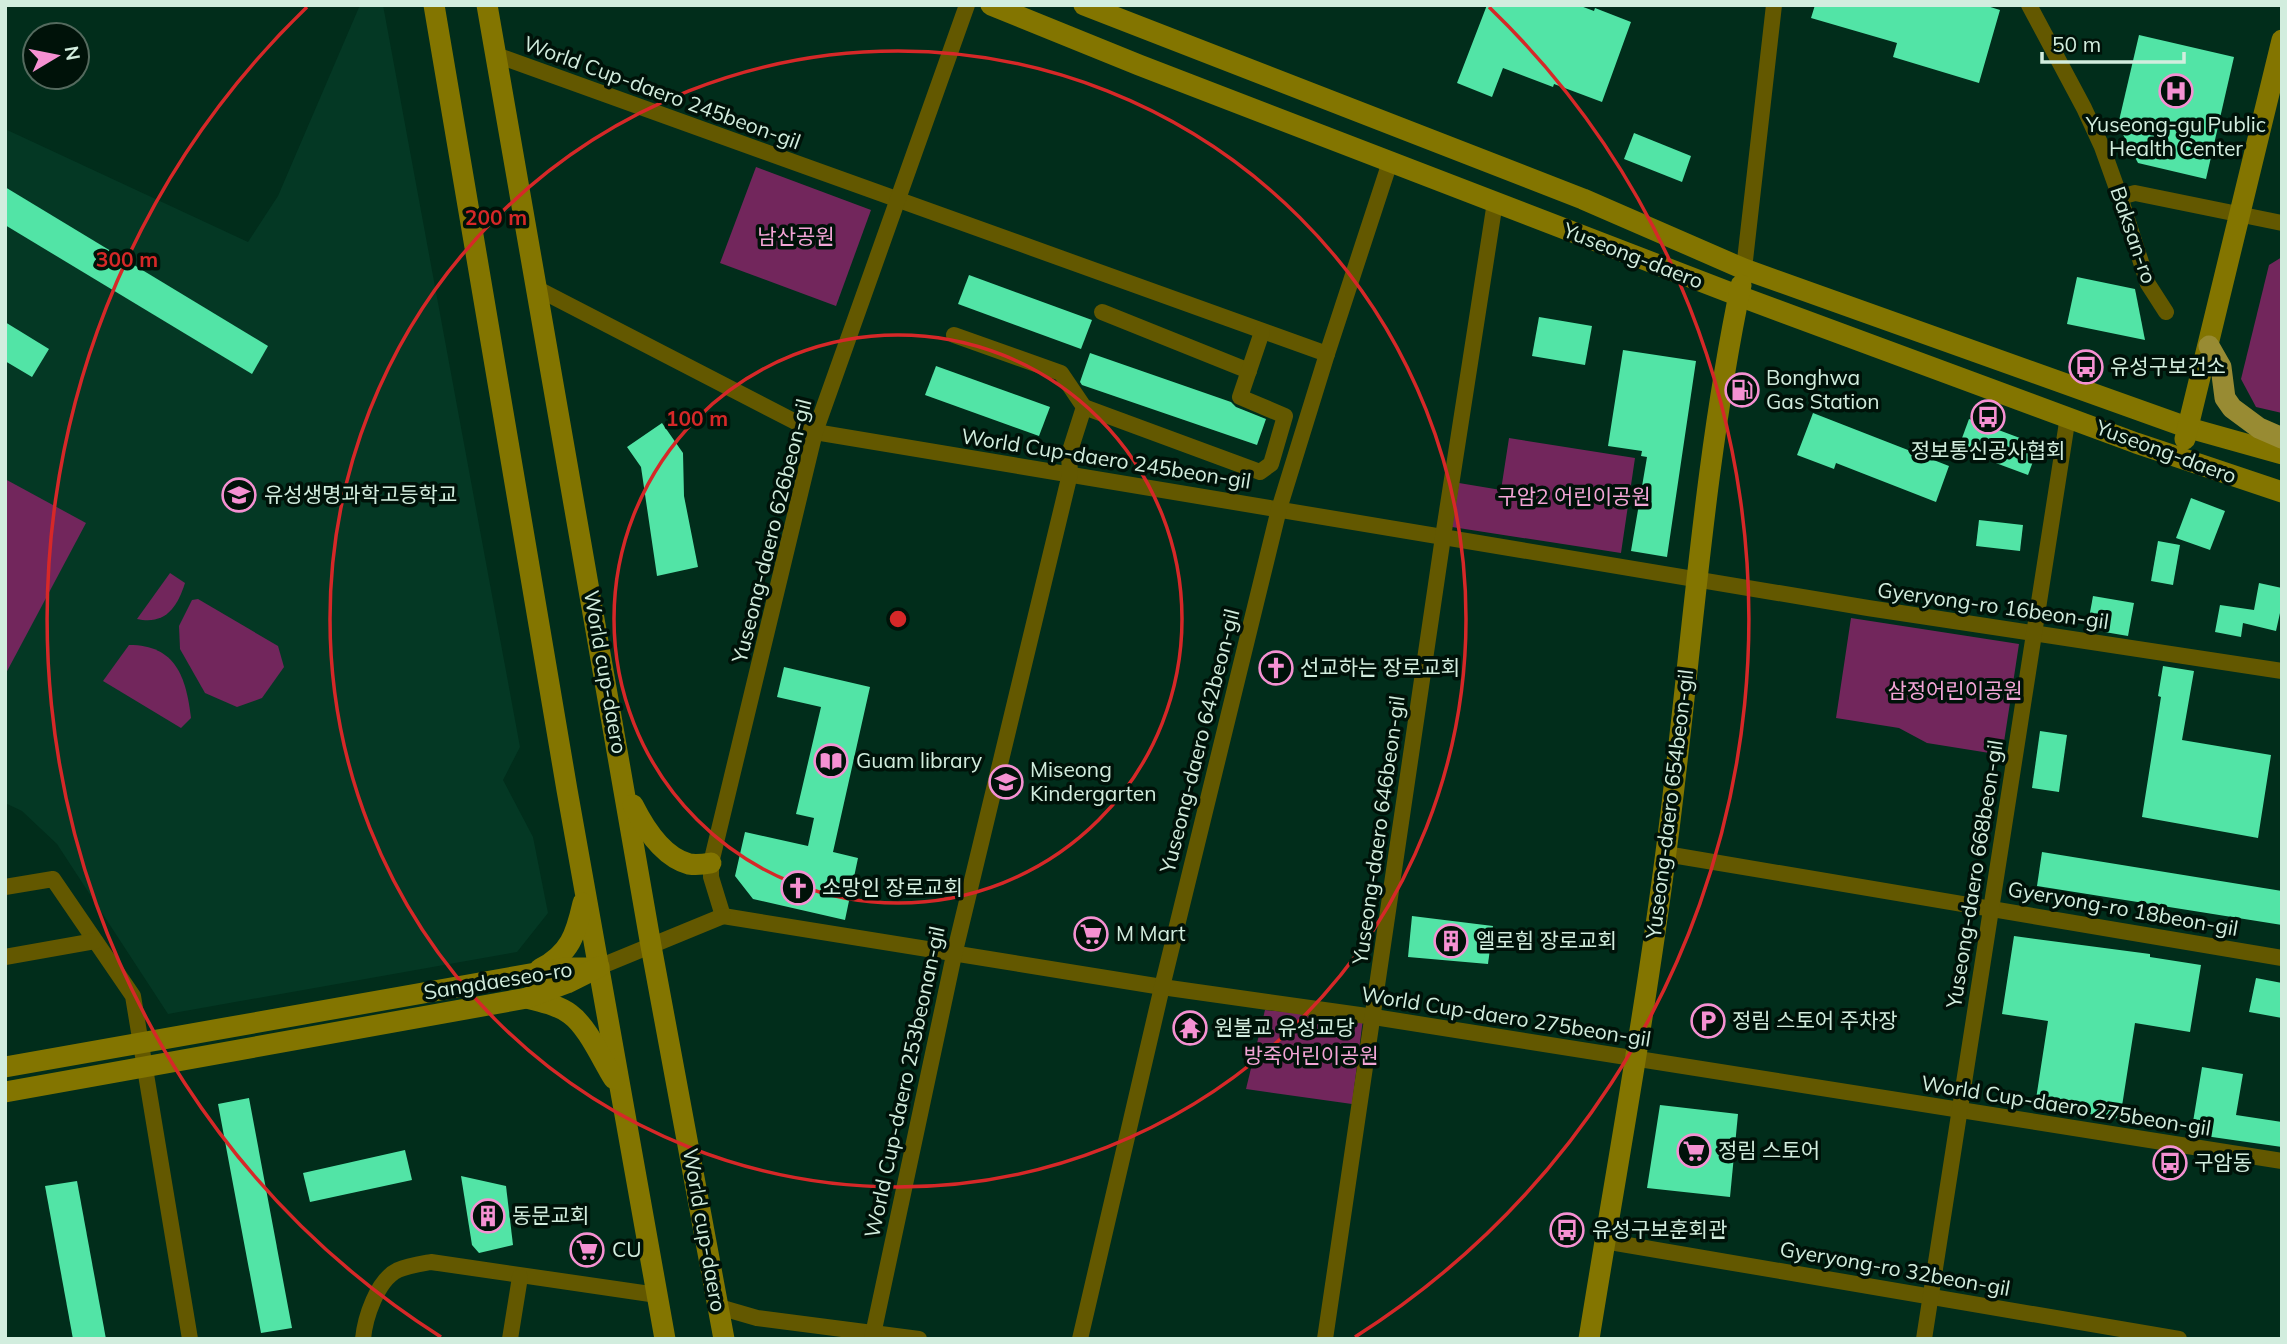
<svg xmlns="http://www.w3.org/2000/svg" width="2287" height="1344" viewBox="0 0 2287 1344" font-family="Mulish,'Noto Sans KR',sans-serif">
  <rect width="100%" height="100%" fill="#012d1b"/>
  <path fill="#043824" d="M360,5H383L520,747L503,780L533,837L548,913L517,952L168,1014L57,844L22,811L5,803V129L248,242L278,196Z"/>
  <g fill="#72265c">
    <path d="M756,167L871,210L836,306L720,263Z"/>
    <path d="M2282,257V413L2256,407L2241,379L2269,265Z"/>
    <path d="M1509,438L1635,458L1621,553L1452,527L1459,483L1501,490Z"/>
    <path d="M5,479L86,523L5,675Z"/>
    <path d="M170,573L185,583C177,608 165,625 137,619Z"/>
    <path d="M198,599L278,646L284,667L262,698L237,707L205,693L180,649L179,626L192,600Z"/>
    <path d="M1851,618L2019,644L2002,755L1927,743L1899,728L1836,718Z"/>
    <path d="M129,645C176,645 186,677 191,718L181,728L103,681Z"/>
    <path d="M1265,1010L1363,1019L1352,1104L1246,1089Z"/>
  </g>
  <g fill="#52e4a6">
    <path d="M1487,5H1578L1594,11L1595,8L1631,22L1602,102L1554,84L1553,87L1503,68L1492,97L1457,83Z"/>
    <path d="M1815,5H1984L2000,10L1979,83L1893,57L1897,43L1811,18Z"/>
    <path d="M2139,35L2234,57L2206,179L2138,163L2118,125Z"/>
    <path d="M1634,133L1691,156L1682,182L1624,159Z"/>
    <path d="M5,187L268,346L252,374L5,225Z"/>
    <path d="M969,275L1092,320L1081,349L958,304Z"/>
    <path d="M2077,277L2135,289L2145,340L2067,324Z"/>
    <path d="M1539,317L1592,326L1585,365L1532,356Z"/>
    <path d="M5,322L49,349L32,377L5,361Z"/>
    <path d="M1623,350L1696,361L1667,557L1631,551L1647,457L1641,456L1642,451L1608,446Z"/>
    <path d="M1090,353L1231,402L1236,407L1266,419L1257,445L1082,385L1080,382Z"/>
    <path d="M936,366L1050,407L1039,436L925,395Z"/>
    <path d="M1813,413L1949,466L1936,502L1836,463L1834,469L1797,455Z"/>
    <path d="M1969,419L2039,445L2028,475L1958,449Z"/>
    <path d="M662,423L683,453L684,496L698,567L657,576L641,467L627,447Z"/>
    <path d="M2191,498L2225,511L2210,550L2176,538Z"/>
    <path d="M1979,520L2023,525L2020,551L1976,546Z"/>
    <path d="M2158,541L2180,545L2173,585L2151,581Z"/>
    <path d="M2259,583L2282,588V604L2276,631L2243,623L2241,637L2215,632L2220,605L2254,610Z"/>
    <path d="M2093,596L2134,603L2128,636L2087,629Z"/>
    <path d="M2163,666L2194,671L2182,740L2271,755L2258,838L2142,817L2161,697L2158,696Z"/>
    <path d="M784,667L870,687L833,852L858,858L845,920L753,899L735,876L745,832L808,846L814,818L796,814L821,707L777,697Z"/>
    <path d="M2040,731L2067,735L2059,792L2032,788Z"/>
    <path d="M2042,852L2282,891V925L2037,886Z"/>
    <path d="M1412,916L1493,926L1488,964L1408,957Z"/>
    <path d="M2014,936L2150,954V957L2201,965L2190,1032L2135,1023L2120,1119L2090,1114L2091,1108L2036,1099L2048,1021L2002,1014Z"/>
    <path d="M2256,978L2282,983V1018L2249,1012Z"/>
    <path d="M2202,1067L2243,1074L2236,1115L2282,1122V1147L2191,1134Z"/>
    <path d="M249,1098L292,1328L261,1333L218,1104Z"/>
    <path d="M1660,1105L1738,1114L1730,1197L1647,1188Z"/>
    <path d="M405,1150L412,1180L310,1202L303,1173Z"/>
    <path d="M461,1176L506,1186L513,1245L479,1253L472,1245Z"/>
    <path d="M77,1181L106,1339H73L45,1186Z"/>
  </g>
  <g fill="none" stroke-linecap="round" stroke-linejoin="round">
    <g stroke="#635800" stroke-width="16">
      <path d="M2029,5L2084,108L2102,147L2120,197L2148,284L2166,312"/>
      <path d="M496,55L1327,354"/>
      <path d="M2120,197L2135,193L2282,223"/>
      <path d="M1744,269L1774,5"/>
      <path d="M538,289L815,432L1868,608L2282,671"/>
      <path d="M1102,312L1249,371"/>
      <path d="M954,335L1061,373L1084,407"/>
      <path d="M1666,854L2282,958"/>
      <path d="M5,887L53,879L133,996L190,1339"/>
      <path d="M723,916L1162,987L1374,1017L2282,1161"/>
      <path d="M723,916L711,877V863L815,432L967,5"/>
      <path d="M5,957L95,941"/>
      <path d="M599,967L723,916"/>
      <path d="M1604,1241L2179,1339"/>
      <path d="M719,1307L757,1318L919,1339"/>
      <path d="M363,1339C365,1318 377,1280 398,1270C407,1266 420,1264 431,1262L657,1295"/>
      <path d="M510,1339L520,1277"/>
      <path d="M872,1339L954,955L1070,474L1069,454L1084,407L1260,472L1271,464L1285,416L1240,397L1262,332"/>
      <path d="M1080,1339L1162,987L1279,509L1327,354L1390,162"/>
      <path d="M1325,1339L1443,537L1495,202"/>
      <path d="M1924,1339L2068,416"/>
    </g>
    <g stroke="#837500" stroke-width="21">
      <path d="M434,5L567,790L665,1339"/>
      <path d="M487,5L651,946L724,1339"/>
      <path d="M991,5L1139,65L1739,296L2136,443L2282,492"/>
      <path d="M1084,5L1583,199L1744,269L2189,428L2282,454"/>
      <path d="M2185,439L2282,40"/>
      <path d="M633,805C644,827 663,857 689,864C696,865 705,864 711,863"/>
      <path d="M540,969C570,954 576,934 583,903"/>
      <path d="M527,998C542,1002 558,1005 570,1014C588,1027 602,1060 614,1079"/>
      <path d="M5,1067L564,968H593"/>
      <path d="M5,1092L527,998L567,983L599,967"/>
      <path d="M1589,1339C1615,1177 1645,1015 1666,852C1691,664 1702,471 1741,285"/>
    </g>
    <path stroke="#988b33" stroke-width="21" d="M2209,346L2221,367L2225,398L2232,408L2259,428L2282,438"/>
  </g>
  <g fill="none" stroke="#d62828" stroke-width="3.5">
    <circle cx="898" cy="619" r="284"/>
    <circle cx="898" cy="619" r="568"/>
    <path d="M441 1337A851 851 0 0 1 307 7M1489 7A851 851 0 0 1 1355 1337"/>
  </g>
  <defs>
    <symbol id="hospital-ring" viewBox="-11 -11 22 22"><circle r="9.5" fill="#001209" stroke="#f591d2" stroke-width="1.5"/><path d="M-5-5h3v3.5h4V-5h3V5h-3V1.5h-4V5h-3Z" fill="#f591d2"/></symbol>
    <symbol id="bus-ring" viewBox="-11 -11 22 22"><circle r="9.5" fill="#001209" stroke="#f591d2" stroke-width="1.5"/><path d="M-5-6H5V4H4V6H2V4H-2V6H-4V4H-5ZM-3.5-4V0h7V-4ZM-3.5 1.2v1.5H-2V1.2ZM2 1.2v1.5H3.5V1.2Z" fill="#f591d2"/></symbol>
    <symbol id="fuel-ring" viewBox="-11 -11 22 22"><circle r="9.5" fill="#001209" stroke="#f591d2" stroke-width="1.5"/><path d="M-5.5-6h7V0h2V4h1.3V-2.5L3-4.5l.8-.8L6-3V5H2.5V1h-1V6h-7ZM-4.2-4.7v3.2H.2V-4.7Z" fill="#f591d2"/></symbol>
    <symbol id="school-ring" viewBox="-11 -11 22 22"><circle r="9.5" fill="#001209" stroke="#f591d2" stroke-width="1.5"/><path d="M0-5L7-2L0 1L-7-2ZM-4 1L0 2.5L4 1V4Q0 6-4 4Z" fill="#f591d2"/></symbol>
    <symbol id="church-ring" viewBox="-11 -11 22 22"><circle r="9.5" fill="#001209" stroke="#f591d2" stroke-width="1.5"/><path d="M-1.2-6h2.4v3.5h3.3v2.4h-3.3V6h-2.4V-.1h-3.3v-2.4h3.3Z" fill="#f591d2"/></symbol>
    <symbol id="library-ring" viewBox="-11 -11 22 22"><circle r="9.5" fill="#001209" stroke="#f591d2" stroke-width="1.5"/><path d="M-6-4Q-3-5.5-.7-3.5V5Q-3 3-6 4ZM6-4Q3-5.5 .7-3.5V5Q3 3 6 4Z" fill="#f591d2"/></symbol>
    <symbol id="supermarket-ring" viewBox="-11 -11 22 22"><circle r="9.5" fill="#001209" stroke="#f591d2" stroke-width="1.5"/><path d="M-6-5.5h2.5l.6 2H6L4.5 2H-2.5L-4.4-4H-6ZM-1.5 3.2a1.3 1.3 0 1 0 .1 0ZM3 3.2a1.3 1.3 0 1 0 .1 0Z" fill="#f591d2"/></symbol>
    <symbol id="building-ring" viewBox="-11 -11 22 22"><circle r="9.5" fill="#001209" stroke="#f591d2" stroke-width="1.5"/><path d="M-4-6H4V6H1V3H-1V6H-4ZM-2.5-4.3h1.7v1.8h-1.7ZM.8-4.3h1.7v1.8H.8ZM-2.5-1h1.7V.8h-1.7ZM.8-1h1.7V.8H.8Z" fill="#f591d2"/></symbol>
    <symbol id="parking-ring" viewBox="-11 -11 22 22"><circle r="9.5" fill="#001209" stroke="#f591d2" stroke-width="1.5"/><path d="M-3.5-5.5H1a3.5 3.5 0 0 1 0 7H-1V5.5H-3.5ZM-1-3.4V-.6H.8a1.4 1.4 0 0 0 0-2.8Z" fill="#f591d2"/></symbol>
    <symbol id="temple-ring" viewBox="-11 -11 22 22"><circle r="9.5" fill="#001209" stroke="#f591d2" stroke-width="1.5"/><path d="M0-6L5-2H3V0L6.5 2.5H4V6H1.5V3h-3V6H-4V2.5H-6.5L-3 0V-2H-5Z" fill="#f591d2"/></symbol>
  </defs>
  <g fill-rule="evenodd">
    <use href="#hospital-ring" x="2157" y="72" width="38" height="38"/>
    <use href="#bus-ring" x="2067" y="348" width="38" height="38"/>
    <use href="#fuel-ring" x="1723" y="371" width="38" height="38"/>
    <use href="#bus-ring" x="1969" y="398" width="38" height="38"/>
    <use href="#school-ring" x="220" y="476" width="38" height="38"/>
    <use href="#church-ring" x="1257" y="649" width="38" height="38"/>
    <use href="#library-ring" x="812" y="742" width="38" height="38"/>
    <use href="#school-ring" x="987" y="763" width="38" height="38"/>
    <use href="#church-ring" x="779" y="869" width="38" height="38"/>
    <use href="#supermarket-ring" x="1072" y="915" width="38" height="38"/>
    <use href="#building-ring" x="1432" y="922" width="38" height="38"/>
    <use href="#parking-ring" x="1689" y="1002" width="38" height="38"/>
    <use href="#temple-ring" x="1171" y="1009" width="38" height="38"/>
    <use href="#supermarket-ring" x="1675" y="1132" width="38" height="38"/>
    <use href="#bus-ring" x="2151" y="1144" width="38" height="38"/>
    <use href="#building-ring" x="469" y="1197" width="38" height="38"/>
    <use href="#bus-ring" x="1548" y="1211" width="38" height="38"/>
    <use href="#supermarket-ring" x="568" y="1231" width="38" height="38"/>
  </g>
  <g text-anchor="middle" stroke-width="7" stroke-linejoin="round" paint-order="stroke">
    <g font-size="21" fill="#d2edde" stroke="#001209">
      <text transform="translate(662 93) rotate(20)" y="7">World Cup-daero 245beon-gil</text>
      <text transform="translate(2133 235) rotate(71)" y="7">Baksan-ro</text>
      <text transform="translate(1633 256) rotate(21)" y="7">Yuseong-daero</text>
      <text transform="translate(2166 452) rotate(20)" y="7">Yuseong-daero</text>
      <text transform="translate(1106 459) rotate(9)" y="7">World Cup-daero 245beon-gil</text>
      <text transform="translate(772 531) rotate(-76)" y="7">Yuseong-daero 626beon-gil</text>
      <text transform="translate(1993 606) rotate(8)" y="7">Gyeryong-ro 16beon-gil</text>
      <text transform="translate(605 672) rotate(80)" y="7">World cup-daero</text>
      <text transform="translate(1200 741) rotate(-76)" y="7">Yuseong-daero 642beon-gil</text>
      <text transform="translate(1670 804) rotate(-83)" y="7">Yuseong-daero 654beon-gil</text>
      <text transform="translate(1379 830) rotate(-82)" y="7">Yuseong-daero 646beon-gil</text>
      <text transform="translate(1975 874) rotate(-81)" y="7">Yuseong-daero 668beon-gil</text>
      <text transform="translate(2123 909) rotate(10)" y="7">Gyeryong-ro 18beon-gil</text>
      <text transform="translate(498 981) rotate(-9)" y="7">Sangdaeseo-ro</text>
      <text transform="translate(1506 1017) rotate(9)" y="7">World Cup-daero 275beon-gil</text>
      <text transform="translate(905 1082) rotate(-78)" y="7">World Cup-daero 253beonan-gil</text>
      <text transform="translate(2066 1106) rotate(9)" y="7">World Cup-daero 275beon-gil</text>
      <text transform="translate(704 1230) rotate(80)" y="7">World cup-daero</text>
      <text transform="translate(1895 1269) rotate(10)" y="7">Gyeryong-ro 32beon-gil</text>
    </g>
    <g font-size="21" fill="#d2edde" stroke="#001209" text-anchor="start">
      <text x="2176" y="132" text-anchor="middle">Yuseong-gu Public<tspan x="2176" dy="24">Health Center</tspan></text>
      <text x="2110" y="374">유성구보건소</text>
      <text x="1766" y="385">Bonghwa<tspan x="1766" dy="24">Gas Station</tspan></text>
      <text x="1988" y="458" text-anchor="middle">정보통신공사협회</text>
      <text x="264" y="502">유성생명과학고등학교</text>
      <text x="1300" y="675">선교하는 장로교회</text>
      <text x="856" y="768">Guam library</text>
      <text x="1030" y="777">Miseong<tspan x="1030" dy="24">Kindergarten</tspan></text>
      <text x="822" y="895">소망인 장로교회</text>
      <text x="1116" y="941">M Mart</text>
      <text x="1476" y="948">엘로힘 장로교회</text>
      <text x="1732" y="1028">정림 스토어 주차장</text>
      <text x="1214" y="1035">원불교 유성교당</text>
      <text x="1718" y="1158">정림 스토어</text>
      <text x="2194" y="1170">구암동</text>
      <text x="512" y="1223">동문교회</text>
      <text x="1592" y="1237">유성구보훈회관</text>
      <text x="612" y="1257">CU</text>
    </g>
    <g font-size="21" fill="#f3a5d6" stroke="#001209">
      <text x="796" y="244">남산공원</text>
      <text x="1574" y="504">구암2 어린이공원</text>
      <text x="1955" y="698">삼정어린이공원</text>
      <text x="1311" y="1063">방죽어린이공원</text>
    </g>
  </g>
  <circle cx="898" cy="619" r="10" fill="#d62828" stroke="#001209" stroke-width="3.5"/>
  <g font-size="21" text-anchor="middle" font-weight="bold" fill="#d62828" stroke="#001209" stroke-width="7" stroke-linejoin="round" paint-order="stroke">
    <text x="496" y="225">200 m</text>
    <text x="127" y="267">300 m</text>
    <text x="697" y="426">100 m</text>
  </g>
  <rect width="2287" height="1344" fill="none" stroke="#d2edde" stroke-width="14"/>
  <g transform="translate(56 56) rotate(80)"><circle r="33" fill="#001209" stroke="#546a5e" stroke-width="2"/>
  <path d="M0-5L12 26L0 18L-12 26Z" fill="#f591d2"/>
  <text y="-10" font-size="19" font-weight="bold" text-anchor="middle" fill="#d2edde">N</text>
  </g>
  <path d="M2042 52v10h142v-10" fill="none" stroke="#d2edde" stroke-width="3.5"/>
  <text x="2052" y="52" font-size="21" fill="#d2edde" stroke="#001209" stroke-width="5" paint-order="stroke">50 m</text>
</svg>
